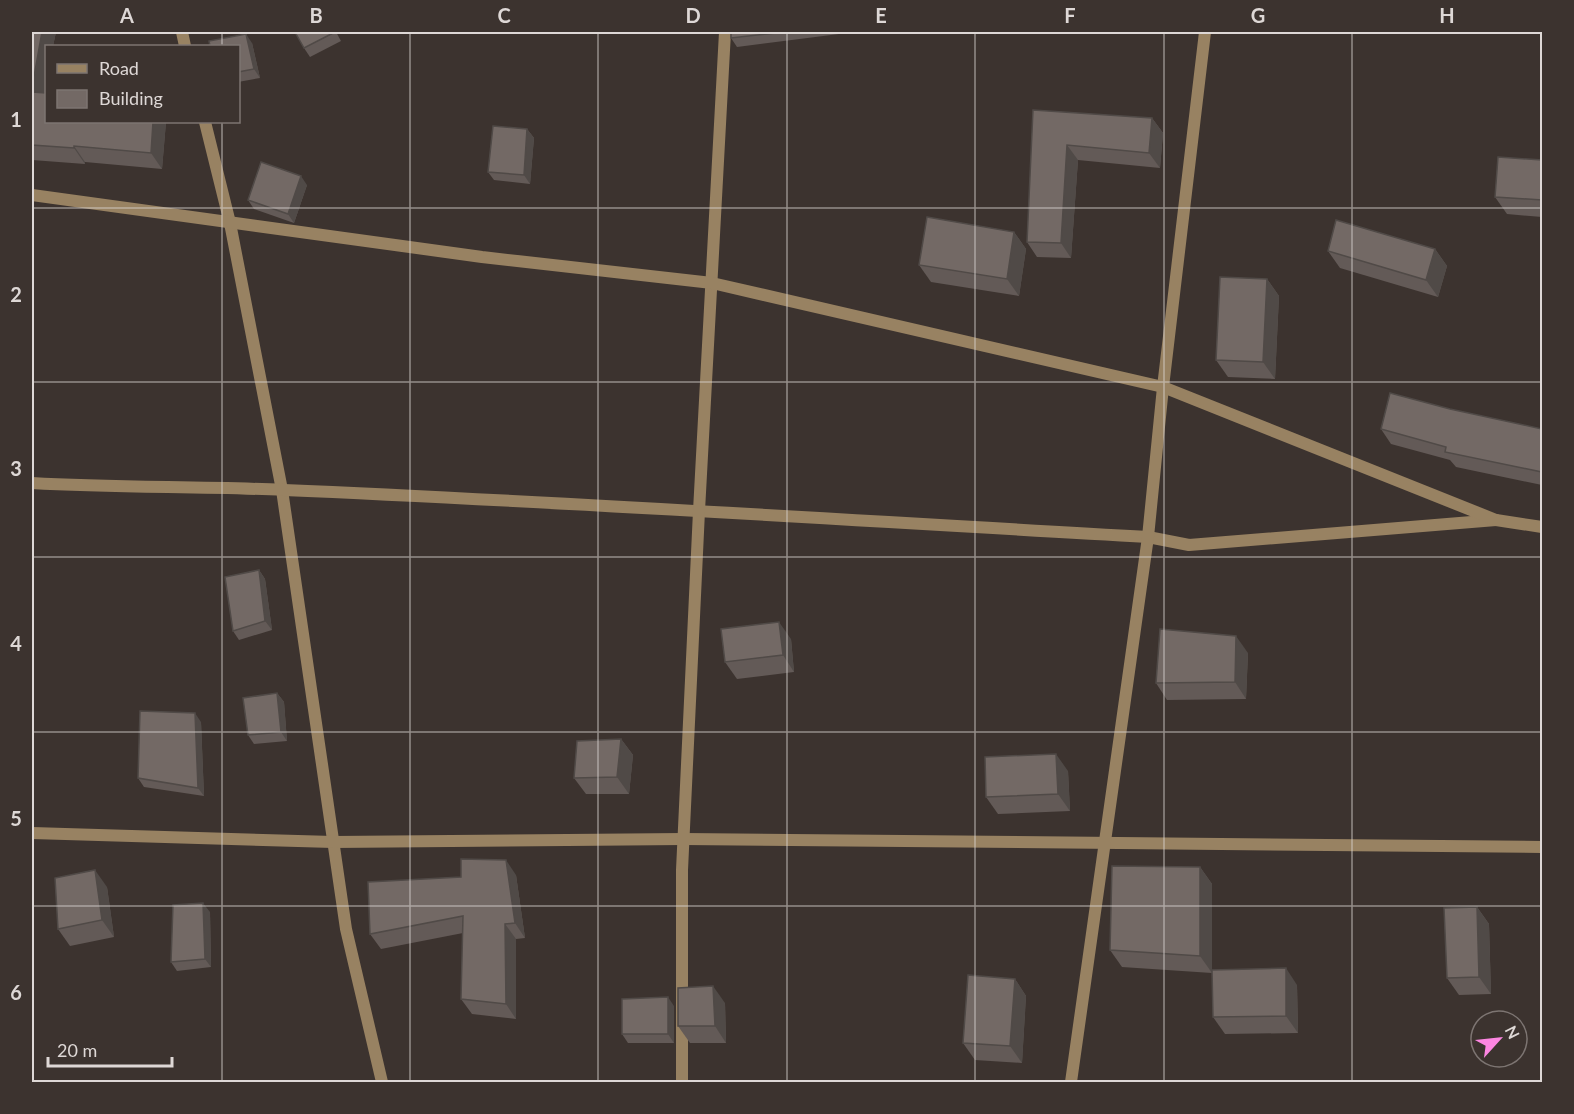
<svg xmlns="http://www.w3.org/2000/svg" width="1574" height="1114" viewBox="0 0 1574 1114" font-family="Lato,sans-serif">
  <rect width="100%" height="100%" fill="#3c332f"/>
  <g fill="none" stroke-linecap="round" stroke-linejoin="round">
    <g stroke="#988262" stroke-width="12">
      <path d="M182,32L185,46"/>
      <path d="M205,122L230,223L282,490L346,929L382,1082"/>
      <path d="M32,483C116,488 200,486 284,490C572,502 860,521 1148,537L1189,545L1496,520"/>
      <path d="M32,833L333,842L684,839L1542,847"/>
      <path d="M682,1082V870L699,511L725,32"/>
      <path d="M1071,1082L1148,537L1163,387L1205,32"/>
    </g>
    <path stroke="#988262" stroke-width="12" d="M32,195L482,257L712,283L1163,387L1496,520L1542,527"/>
  </g>
  <g fill="#635a57">
    <path d="M32,32H56L53,46H46L45,93L46,122H166L162,169L85,162V164L32,160Z"/>
    <path d="M336,32L341,41L310,57L304,48Z"/>
    <path d="M731,32H839V34L737,47L731,38Z"/>
    <path d="M252,43L260,78L238,82V46Z"/>
    <path d="M1033,110L1152,118L1163,133L1160,168L1078,160L1071,258L1037,257L1027,242Z"/>
    <path d="M527,129L534,138L530,184L494,180L488,172Z"/>
    <path d="M1542,160V217L1507,214L1495,197Z"/>
    <path d="M307,185L294,223L254,209L248,200Z"/>
    <path d="M1014,232L1026,249L1019,296L931,282L919,265Z"/>
    <path d="M1435,249L1447,266L1438,297L1340,268L1328,251Z"/>
    <path d="M1267,279L1279,296L1275,379L1228,377L1216,360Z"/>
    <path d="M1450,409L1542,429V485L1456,467L1450,460L1391,444L1381,429Z"/>
    <path d="M259,570L265,579L272,630L239,640L233,631Z"/>
    <path d="M791,639L794,672L737,679L725,662Z"/>
    <path d="M1248,653L1246,699L1167,700L1156,683Z"/>
    <path d="M277,693L284,702L287,741L254,744L248,735Z"/>
    <path d="M201,722L204,796L144,787L138,778Z"/>
    <path d="M621,739L633,755L629,794H586L574,778Z"/>
    <path d="M1068,771L1070,811L998,814L986,797Z"/>
    <path d="M1200,867L1212,884V973L1122,967L1110,950Z"/>
    <path d="M516,875L525,938L516,939V1019L472,1014L461,999L463,933L381,949L370,934Z"/>
    <path d="M107,887L114,937L70,946L58,929Z"/>
    <path d="M1477,907L1489,924L1491,994L1459,995L1447,978Z"/>
    <path d="M210,912L211,967L177,971L171,962Z"/>
    <path d="M1015,979L1026,996L1022,1063L975,1060L963,1043Z"/>
    <path d="M1297,985L1298,1033L1225,1034L1213,1017Z"/>
    <path d="M725,1003L726,1043H690L678,1026Z"/>
    <path d="M674,1006V1043H628L622,1034Z"/>
  </g>
  <g fill="#504a47">
    <path d="M42,32H56L53,46H46V83L42,108L32,93Z"/>
    <path d="M246,34L252,43L260,78L254,69Z"/>
    <path d="M1152,118L1163,133L1160,168L1149,153Z"/>
    <path d="M153,122H166L162,169L151,153Z"/>
    <path d="M527,129L534,138L530,184L524,175Z"/>
    <path d="M1067,145L1078,160L1071,258L1061,243Z"/>
    <path d="M74,146L85,162V164L74,148Z"/>
    <path d="M301,176L307,185L294,223L288,214Z"/>
    <path d="M1014,232L1026,249L1019,296L1007,279Z"/>
    <path d="M1435,249L1447,266L1438,297L1426,280Z"/>
    <path d="M1267,279L1279,296L1275,379L1263,362Z"/>
    <path d="M259,570L265,579L272,630L265,621Z"/>
    <path d="M779,622L791,639L794,672L783,655Z"/>
    <path d="M1236,636L1248,653L1246,699L1235,682Z"/>
    <path d="M277,693L284,702L287,741L281,732Z"/>
    <path d="M195,713L201,722L204,796L198,788Z"/>
    <path d="M621,739L633,755L629,794L617,777Z"/>
    <path d="M1056,754L1068,771L1070,811L1058,794Z"/>
    <path d="M506,860L516,875L525,938L515,923Z"/>
    <path d="M1200,867L1212,884V973L1200,956Z"/>
    <path d="M95,870L107,887L114,937L102,920Z"/>
    <path d="M203,903L210,912L211,967L205,959Z"/>
    <path d="M1477,907L1489,924L1491,994L1479,977Z"/>
    <path d="M505,924L516,939V1019L506,1004Z"/>
    <path d="M1286,968L1297,985L1298,1033L1286,1016Z"/>
    <path d="M1015,979L1026,996L1022,1063L1010,1046Z"/>
    <path d="M713,986L725,1003L726,1043L715,1026Z"/>
    <path d="M668,997L674,1006V1043L668,1034Z"/>
  </g>
  <g fill="#736965" stroke="#504a47" stroke-width="1.5">
    <path d="M32,32H42L32,88Z"/>
    <path d="M295,32H335L304,48Z"/>
    <path d="M731,32H785L731,38Z"/>
    <path d="M246,34L254,69L238,72V46H210L209,41Z"/>
    <path d="M32,92L46,93V122H153L151,153L74,146V148L32,145Z"/>
    <path d="M1033,110L1152,118L1149,153L1067,145L1061,243L1027,242Z"/>
    <path d="M493,126L527,129L524,175L488,172Z"/>
    <path d="M1498,157L1542,160V200L1495,197Z"/>
    <path d="M261,162L301,176L288,214L248,200Z"/>
    <path d="M927,217L1014,232L1007,279L919,265Z"/>
    <path d="M1336,220L1435,249L1426,280L1328,251Z"/>
    <path d="M1220,277L1267,279L1263,362L1216,360Z"/>
    <path d="M1390,393L1450,409L1542,429V472L1445,452L1446,447L1381,429Z"/>
    <path d="M259,570L265,621L233,631L225,577Z"/>
    <path d="M779,622L783,655L725,662L721,629Z"/>
    <path d="M1160,629L1236,636L1235,682L1156,683Z"/>
    <path d="M277,693L281,732L248,735L243,698Z"/>
    <path d="M140,711L195,713L198,788L138,778Z"/>
    <path d="M621,739L617,777L574,778L577,741Z"/>
    <path d="M1056,754L1058,794L986,797L985,757Z"/>
    <path d="M461,859L506,860L515,923L505,924L506,1004L461,999L463,916L370,934L368,882L461,877Z"/>
    <path d="M1112,866L1200,867V956L1110,950Z"/>
    <path d="M95,870L102,920L58,929L55,878Z"/>
    <path d="M203,903L205,959L171,962L173,905Z"/>
    <path d="M1477,907L1479,977L1447,978L1444,908Z"/>
    <path d="M1286,968V1016L1213,1017L1212,970Z"/>
    <path d="M968,975L1015,979L1010,1046L963,1043Z"/>
    <path d="M713,986L715,1026H678V988Z"/>
    <path d="M668,997V1034H622V999Z"/>
  </g>
  <path fill="none" stroke="#ded8d6" stroke-width="1.5" stroke-opacity="0.55" d="M222,32V46M410,32V1082M598,32V1082M787,32V1082M975,32V1082M1164,32V1082M1352,32V1082M222,122V1082M32,208H1542M32,382H1542M32,557H1542M32,732H1542M32,906H1542"/>
  <rect width="1574" height="1114" fill="none" stroke="#3c332f" stroke-width="66"/>
  <rect x="45" y="45" width="195" height="78" fill="#3c332f" stroke="#7d7572" stroke-width="1.5"/>
  <rect x="57" y="64" width="30" height="9" fill="#988262" stroke="#7d7572" stroke-width="1.5"/>
  <text x="99" y="75" font-size="18" fill="#ded8d6">Road</text>
  <rect x="57" y="90" width="30" height="18" fill="#736965" stroke="#7d7572" stroke-width="1.5"/>
  <text x="99" y="105" font-size="18" fill="#ded8d6">Building</text>
  <g transform="translate(1499 1039) rotate(63)"><circle r="28" fill="#3c332f" stroke="#7d7572" stroke-width="1.5"/>
  <path d="M0-4.5L10 22L0 15L-10 22Z" fill="#fd86e2"/>
  <text y="-9" font-size="16" font-weight="bold" text-anchor="middle" fill="#ded8d6">N</text>
  </g>
  <path d="M48 1057v9h124v-9" fill="none" stroke="#ded8d6" stroke-width="3"/>
  <text x="57" y="1057" font-size="18" fill="#ded8d6" stroke="#3c332f" stroke-width="4.5" paint-order="stroke">20 m</text>
  <rect x="33" y="33" width="1508" height="1048" fill="none" stroke="#ded8d6" stroke-width="2"/>
  <g font-size="20" text-anchor="middle" font-weight="bold" fill="#ded8d6">
    <text x="127" y="23">A</text>
    <text x="316" y="23">B</text>
    <text x="504" y="23">C</text>
    <text x="693" y="23">D</text>
    <text x="881" y="23">E</text>
    <text x="1070" y="23">F</text>
    <text x="1258" y="23">G</text>
    <text x="1447" y="23">H</text>
    <text x="16" y="127">1</text>
    <text x="16" y="302">2</text>
    <text x="16" y="476">3</text>
    <text x="16" y="651">4</text>
    <text x="16" y="826">5</text>
    <text x="16" y="1000">6</text>
  </g>
</svg>
